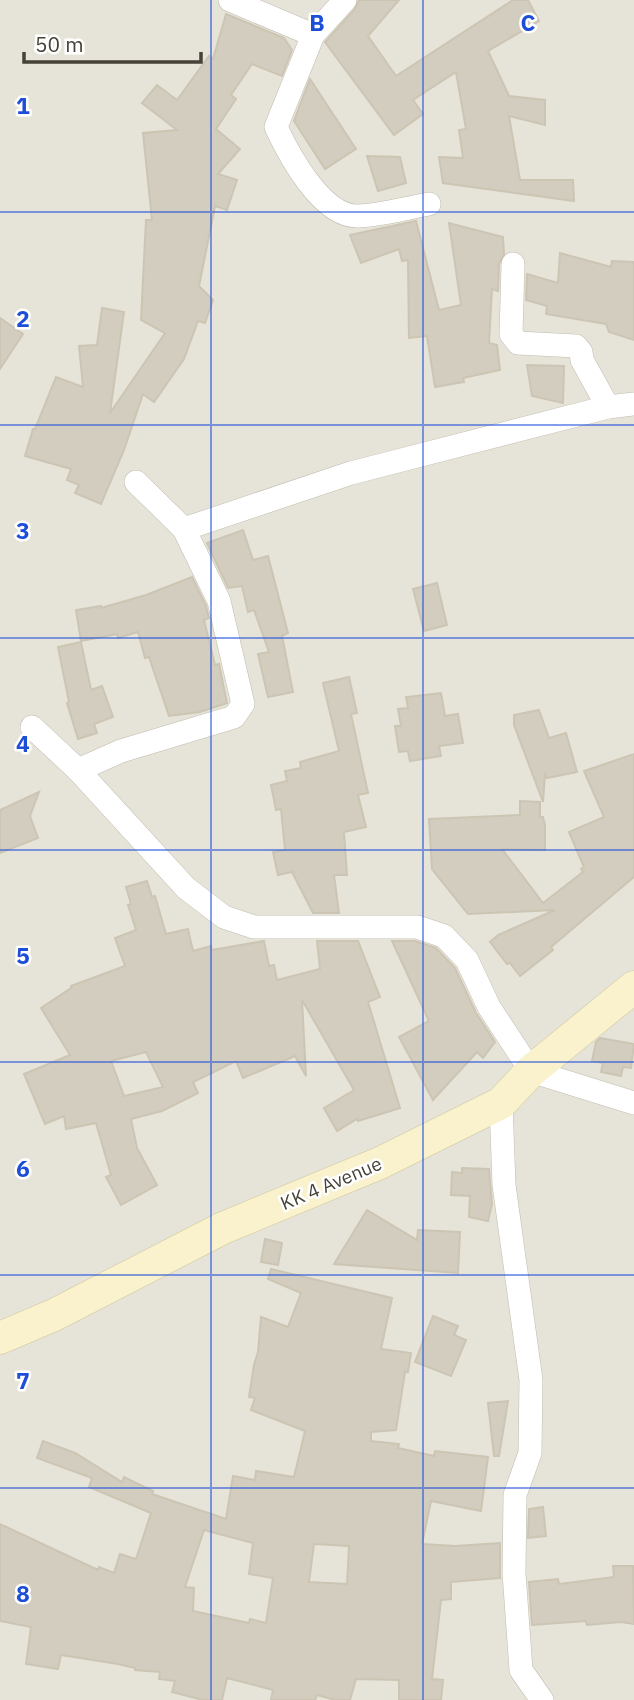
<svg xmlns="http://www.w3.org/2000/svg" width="634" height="1700" viewBox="0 0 634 1700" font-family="'IBM Plex Sans',sans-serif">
  <rect width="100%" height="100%" fill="#f3f1e9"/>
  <rect fill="#e6e3d8" x="0" y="0" width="634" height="1700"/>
  <g fill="#d3cdbf" stroke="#cdc5b3" stroke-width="2" fill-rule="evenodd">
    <path d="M359,0H399L368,36L396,76L513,0H528L539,21L488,51L509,96L545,100V125L509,116L520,180H573L574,201L443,183L439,157L463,158L459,130L466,129L456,72L413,100L423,114L394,135L325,42L355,9Z"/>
    <path d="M226,14L284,38L292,50L282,76L252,64L231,95L236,99L216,129L240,149L218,174L237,180L227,210L215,206L199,286L213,300L205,323L198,321L184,359L154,402L143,394L124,450L101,504L75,493L79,485L67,480L71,469L25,456L33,429H35L56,377L83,387L79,346L97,345L102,308L124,312L110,413L165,333L141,320L146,220H152L143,133L177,130L142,103L157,85L177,100L209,56L213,59Z"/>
    <path d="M310,79L356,149L325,169L294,121Z"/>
    <path d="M367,156L400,157L406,183L378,191Z"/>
    <path d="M416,221L439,310L461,305L449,223L503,237L504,254L499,264L498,291L492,289L489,343L497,345L500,370L463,378L464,382L435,387L427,336L409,338L408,260L402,261L399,249L361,263L350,235Z"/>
    <path d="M560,253L611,267L612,261L634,262V340L609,332L606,324L546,314L547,306L526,300L527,274L558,283Z"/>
    <path d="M0,318L23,334L0,369Z"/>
    <path d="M527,365L564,366L563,403L532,396Z"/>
    <path d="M243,530L253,560L268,556L288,633L282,636L293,692L268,697L258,654L269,652L254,610L248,612L242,586L228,588L207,543Z"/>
    <path d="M192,577L206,606L209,618L204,620L215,665L219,664L227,703L200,712L169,716L149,657L145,658L138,632L118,638L117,634L81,641L76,610L101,606V608L146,595Z"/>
    <path d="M437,583L447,625L424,631L413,589Z"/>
    <path d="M81,642L91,690L102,686L113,717L94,724L97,733L78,739L67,703L69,702L58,647Z"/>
    <path d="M349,677L357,713L351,714L368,793L358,795L366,827L344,832L347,875H334L339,913H313L292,872L278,875L273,852L285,850L281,809L276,810L271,785L287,781L285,771L301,768L300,762L339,751L323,683Z"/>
    <path d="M441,693L445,716L458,714L463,743L439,746L441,756L410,761L408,751L399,752L395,726H401L398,709L408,708L406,697Z"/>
    <path d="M539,710L549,738L566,733L577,772L547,778L545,774L543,802L514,725V715Z"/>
    <path d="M634,754V877L551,947L553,950L520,976L510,963L507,964L490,942L498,935L555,910L468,914L432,869L429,819L520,815V801L540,802V817H543L545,825V850L502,849L543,903L583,872L581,869L584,867L569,832L604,817L584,771Z"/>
    <path d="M39,792L30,816L38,838L0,853V810Z"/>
    <path d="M147,881L152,897L155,896L166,934L188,929L193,951L211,946L212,950L264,941L269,966L274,965L277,980L320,969L317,941H358L380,997L368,1002L400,1108L358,1121L357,1119L337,1131L324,1108L354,1090L302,1000L306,1076L295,1056L243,1078L236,1061L193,1082L198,1093L162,1111L131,1119L137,1148L157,1185L121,1205L106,1177L111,1175L96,1123L66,1129L64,1116L45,1124L24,1074L70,1055L41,1008L71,988V986L125,966L115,938L136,930L128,905L131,904L126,887ZM146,1052L163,1087L124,1096L111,1061Z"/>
    <path d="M392,941H415L436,948L455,968L476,1013L495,1042L483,1058L477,1052L433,1100L399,1037L429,1021Z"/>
    <path d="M600,1038L634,1044L631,1068L623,1067L621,1076L601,1072L603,1063L592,1061L596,1042Z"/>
    <path d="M462,1168L489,1169L492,1204L488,1221L469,1217L470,1196L451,1195L452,1172L462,1173Z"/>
    <path d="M367,1210L417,1240L418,1230L460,1232L458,1273L334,1264Z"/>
    <path d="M265,1239L282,1243L278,1265L261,1262Z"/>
    <path d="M271,1269L392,1298L381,1349L411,1353L408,1372H405L396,1430L371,1432V1441L399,1444L398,1448L434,1456L435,1451L488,1457L481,1511L431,1501L422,1544L455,1546L500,1543V1578L451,1582V1599L441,1600L432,1679L443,1680L441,1700H399V1680L356,1679L350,1700H335L317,1695L315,1700H271L273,1690L227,1678L222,1700H203L172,1692L175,1681L159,1679L160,1672L135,1670V1668L118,1664L61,1655L58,1669L26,1664L31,1627L0,1621V1524L98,1570L99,1567L114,1573L120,1554L136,1559L151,1513L89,1487L92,1478L37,1458L43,1441L75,1453L122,1482L124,1477L153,1491L152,1494L226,1519L233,1476L255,1480L256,1471L294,1477L305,1431L251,1410L255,1398L249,1397L254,1365L258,1352L261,1317L288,1327L301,1293L268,1279ZM204,1530L253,1543L249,1574L273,1578L266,1623L250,1619L249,1623L193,1611L194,1588L185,1587ZM314,1544L349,1546L347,1584L309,1582Z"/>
    <path d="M433,1316L458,1326L454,1335L466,1340L451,1376L415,1362Z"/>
    <path d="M508,1401L499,1456H494L488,1403Z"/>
    <path d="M543,1507L546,1536L528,1538L529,1509Z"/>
    <path d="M613,1566H633L634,1624L621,1622L587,1625L586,1621L532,1625L529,1582L558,1579L559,1584L614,1577Z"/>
  </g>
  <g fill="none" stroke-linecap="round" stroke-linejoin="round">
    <defs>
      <g id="street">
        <path d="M230,0L313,35"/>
        <path d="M345,0L313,35L276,127C289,155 322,217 358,216C381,215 406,208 429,204"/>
        <path d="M513,264L511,334L518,343L576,346L581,352L582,360L608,407L634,404"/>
        <path d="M184,529L351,473L608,407"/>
        <path d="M32,727L78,770L186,888L224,917L254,927H417L444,936L467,960L489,1007L531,1071L634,1103"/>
        <path d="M78,770L121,751L234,717L243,704L219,601L184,529L136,482"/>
        <path d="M501,1103L504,1185L531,1380L530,1453L515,1495L514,1573L521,1670L542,1700"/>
      </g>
      <path id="secondary" d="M0,1338L54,1315L223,1228L380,1163L501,1103L531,1071L634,987"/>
    </defs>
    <use href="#street" stroke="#c0bcaf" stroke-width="24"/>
    <use href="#secondary" stroke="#cec69d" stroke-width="33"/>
    <use href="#street" stroke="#fff" stroke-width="23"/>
    <use href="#secondary" stroke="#f9f2cc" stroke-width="32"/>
  </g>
  <path fill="none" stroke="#1d4ed8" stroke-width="2" stroke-opacity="0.55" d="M211,0V1700M423,0V1700M0,212H634M0,425H634M0,638H634M0,850H634M0,1062H634M0,1275H634M0,1488H634"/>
  <g text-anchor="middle" stroke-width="5" stroke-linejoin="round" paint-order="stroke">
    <g font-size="19" fill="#464238" stroke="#fff">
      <text transform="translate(331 1183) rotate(-23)" y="7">KK 4 Avenue</text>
    </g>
  </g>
  <g font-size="23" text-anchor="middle" font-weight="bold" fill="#1d4ed8" stroke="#fff" stroke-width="5" stroke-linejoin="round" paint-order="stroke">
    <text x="317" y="31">B</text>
    <text x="528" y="31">C</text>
    <text x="23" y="114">1</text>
    <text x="23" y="327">2</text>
    <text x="23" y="539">3</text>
    <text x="23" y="752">4</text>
    <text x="23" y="964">5</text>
    <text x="23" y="1177">6</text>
    <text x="23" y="1389">7</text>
    <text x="23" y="1602">8</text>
  </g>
  <path d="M24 52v10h177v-10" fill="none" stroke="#464238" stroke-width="3.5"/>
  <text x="35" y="52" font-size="21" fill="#464238" stroke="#ffffff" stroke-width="5" paint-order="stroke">50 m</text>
</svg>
